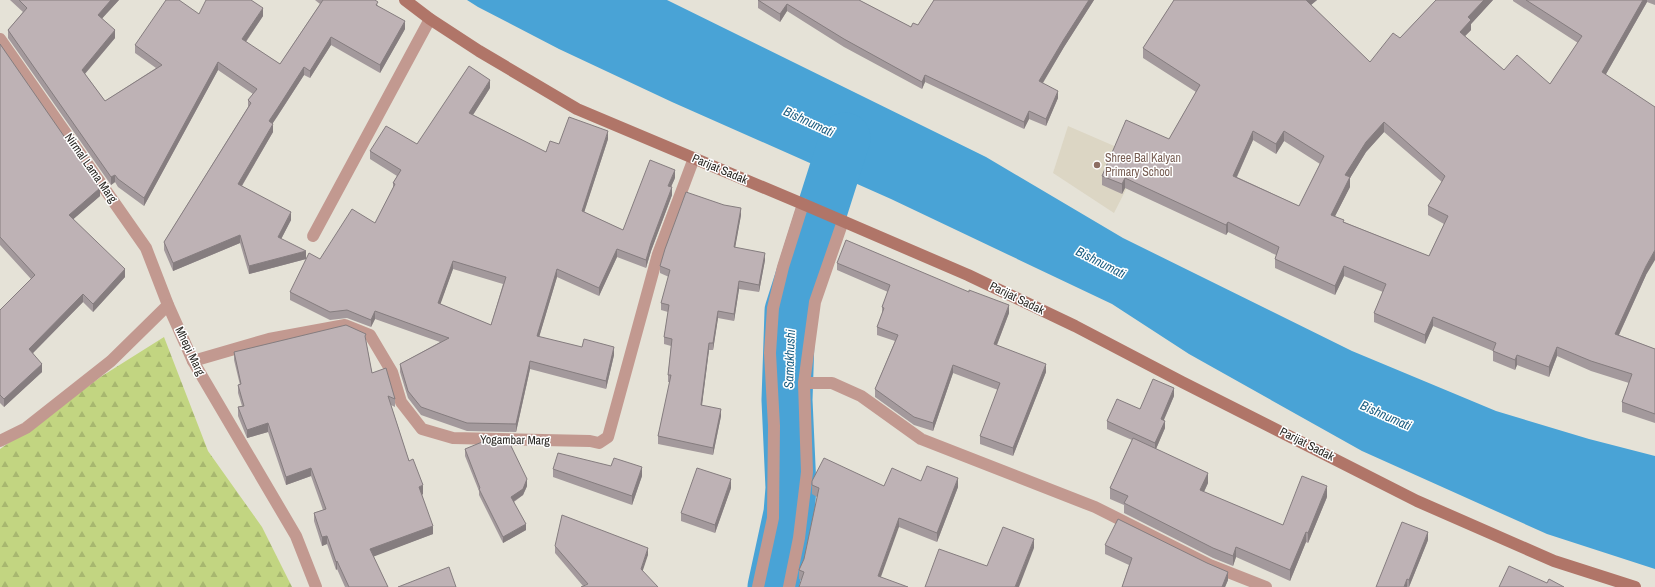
<svg xmlns="http://www.w3.org/2000/svg" width="1655" height="587" viewBox="0 0 1655 587" font-family="'Archivo Narrow',sans-serif">
  <defs>
    <pattern id="forest-firs" width="22" height="20" patternUnits="userSpaceOnUse"><rect width="22" height="20" fill="#c2d581"/><path d="M5 1l3.5 6h-7zM16 11l3.5 6h-7z" fill="#a7b76f"/></pattern>
  </defs>
  <rect width="100%" height="100%" fill="#e5e2d7"/>
  <path fill="#dcd6c4" d="M1068,126L1142,158L1114,213L1053,173Z"/>
  <path fill="url(#forest-firs)" d="M164,337L208,451L262,527L292,587H0V449L36,424L102,376Z"/>
  <path fill="#49a3d6" d="M467,0H667L986,157L1123,238L1352,351L1496,411L1589,439L1655,456V569L1547,534L1362,451L1189,354L1112,304L891,199L672,102L559,49L478,7Z"/>
  <g fill="none" stroke-linecap="round" stroke-linejoin="round">
    <path stroke="#49a3d6" stroke-width="51" d="M773,587L789,513L791,488L787,400L790,311L845,138"/>
    <g stroke="#c29990" stroke-width="12">
      <path d="M0,39L146,248L168,305L193,361L296,536L316,587"/>
      <path d="M313,236L430,19"/>
      <path d="M193,361L269,339L345,325L370,335L392,372L401,402L422,429L453,438L590,441L599,443L608,437L658,254L694,158"/>
      <path d="M804,383H832L861,396L921,439L1095,507L1210,565L1266,587"/>
      <path d="M0,441L26,428L111,361L168,305"/>
      <path d="M758,587L773,518L774,426L770,353L773,308L783,267L803,204"/>
      <path d="M789,587L799,538L807,472L804,383L815,302L843,221"/>
    </g>
    <path stroke="#b07568" stroke-width="12" d="M405,0L430,19L479,51L577,109L810,207L968,275L1075,326L1182,382L1417,501L1554,561L1635,587"/>
  </g>
  <g fill="#a3999c" fill-rule="evenodd">
    <path d="M10,0H119L102,18L115,38L85,74L105,101L156,68L135,53V45L199,14L263,16L246,42L280,64L320,4L315,0H375L378,6L405,29L380,73L331,45L310,78L304,75L277,117L272,124L273,132L242,186L291,220L281,239L306,259L249,274L240,243L173,271L164,250V242L248,107V100L253,94L218,70L144,206L118,187L115,182L111,185L8,38V30L23,12Z"/>
    <path d="M758,0H859L911,27L918,25L934,0H1094L1064,47L1043,83L1058,98L1046,126L1029,119L1024,129L925,82L922,89L844,47L787,11L780,22L758,8Z"/>
    <path d="M1174,0H1317L1311,5L1370,62L1400,38L1436,0H1493L1471,24V30L1465,36L1504,70L1550,84L1578,43L1513,1V0H1655V5L1647,2L1606,74L1646,275L1619,335L1655,349V423L1622,412V402L1629,383L1591,371L1557,356L1549,377L1517,365L1515,370L1493,361V351L1433,326L1425,344L1374,322V313L1383,292L1344,276L1335,295L1275,268V259L1276,255L1228,232L1226,235L1125,188L1122,194L1102,185V176L1169,139L1196,92L1143,58V48ZM1384,132L1442,182L1428,206V215L1444,224L1429,256L1344,222L1335,216L1350,187V178L1366,152ZM1253,140L1276,154L1284,141L1320,164L1299,206L1237,177Z"/>
    <path d="M0,44L100,196L73,219L125,277L93,312L83,302L33,353L42,372L4,407L0,403V310L31,279L0,245Z"/>
    <path d="M490,88L473,115L546,152L559,144L608,139L584,212L623,230L675,178L671,186L672,195L651,251L646,268L617,257L599,296L557,277L539,337L614,355L606,389L530,369L516,432L467,431L421,415L408,398L400,372V364L440,342L375,319L371,327L347,318L330,320L290,300V292L320,259L375,223L393,188V183L397,176L370,159V151L417,144ZM453,269L503,284L491,325L440,304Z"/>
    <path d="M741,215L735,247L765,260L759,292L739,289L734,321L718,318L713,350H709L702,405L721,416L713,455L658,444V436L670,382H668V375L671,346L664,344V337L668,312L661,310V303L669,277L660,273V266Z"/>
    <path d="M837,263L1009,313L997,345L1046,372L1013,456L980,444V436L998,390L953,373L933,431L914,425L875,397V389L895,341L877,335V327L882,314V307L888,292L837,270Z"/>
    <path d="M366,341L372,373L395,399V407L391,405L409,461L423,494L422,495L433,534L373,556L388,587H345L337,569L336,570L327,544L322,546L314,521V513L323,510L311,476L286,485L268,432L247,438L238,416V407L242,406L238,393V385H240L234,360V352Z"/>
    <path d="M1174,396L1164,420L1165,428L1156,449L1208,483L1204,492L1283,525L1327,497L1308,543L1306,542L1290,581L1236,557L1233,566L1213,558L1124,513V505L1110,499V488L1132,440L1107,429V421Z"/>
    <path d="M512,447V448L527,486L523,495L514,502L526,530L503,543L479,495V491L465,456V449Z"/>
    <path d="M553,469L642,476L632,505L553,477Z"/>
    <path d="M921,481L958,487L937,542L899,527L801,580L799,579V570L804,559L817,497L812,494V485L884,486Z"/>
    <path d="M731,488L715,533L681,521V513Z"/>
    <path d="M1428,540L1409,587H1376Z"/>
    <path d="M1105,545L1228,580L1225,587H1122L1129,565L1105,554Z"/>
    <path d="M555,546L648,555L583,586L555,553Z"/>
  </g>
  <g fill="#857d7f">
    <path d="M111,0H119L98,23V15Z"/>
    <path d="M1089,0H1094L1064,47L1039,89V81L1064,39Z"/>
    <path d="M1306,0H1317L1306,9Z"/>
    <path d="M1484,0H1493L1471,24V30L1460,41V32L1468,17Z"/>
    <path d="M1643,0H1647V2L1602,81V72Z"/>
    <path d="M787,4V11L780,22V14Z"/>
    <path d="M263,8V16L242,47V39Z"/>
    <path d="M405,21V29L380,73V65Z"/>
    <path d="M115,30V38L82,77V70Z"/>
    <path d="M331,37V45L310,78V71Z"/>
    <path d="M218,62V70L144,206V198Z"/>
    <path d="M304,67V75L269,129V121Z"/>
    <path d="M925,75V82L922,89V82Z"/>
    <path d="M490,80V88L469,121V113Z"/>
    <path d="M1058,91V98L1046,126V119Z"/>
    <path d="M1029,111V119L1024,129V122Z"/>
    <path d="M1384,122V132L1366,152L1350,178V187L1331,224V215L1345,175L1366,142Z"/>
    <path d="M273,124V132L238,192V184Z"/>
    <path d="M608,131V139L582,219V211Z"/>
    <path d="M1253,131V140L1233,185V176Z"/>
    <path d="M1284,131V141L1276,154V144Z"/>
    <path d="M675,170V178L668,194V186Z"/>
    <path d="M115,175V182L111,185V177Z"/>
    <path d="M1125,178V188L1122,194V184Z"/>
    <path d="M672,187V195L651,251L646,268V260L651,243Z"/>
    <path d="M100,188V196L69,223V215Z"/>
    <path d="M741,208V215L734,254V247Z"/>
    <path d="M291,212V220L278,245V237Z"/>
    <path d="M1228,222V232L1226,235V225Z"/>
    <path d="M240,235V243L173,271V263Z"/>
    <path d="M617,249V257L599,296V288Z"/>
    <path d="M1655,250V260L1646,275L1615,343V334L1646,266Z"/>
    <path d="M306,251V259L249,274V266Z"/>
    <path d="M765,253V260L759,292V285Z"/>
    <path d="M453,261V269L438,311V303Z"/>
    <path d="M1344,266V276L1335,295V286Z"/>
    <path d="M125,269V277L93,312V304Z"/>
    <path d="M557,269V277L537,344V336Z"/>
    <path d="M739,281V289L734,321V314Z"/>
    <path d="M83,294V302L29,357V349Z"/>
    <path d="M1009,305V313L994,352V344Z"/>
    <path d="M375,311V319L371,327V320Z"/>
    <path d="M718,311V318L713,350V343Z"/>
    <path d="M1433,317V326L1425,344V335Z"/>
    <path d="M709,343V350L701,412V405Z"/>
    <path d="M614,347V355L606,389V381Z"/>
    <path d="M1557,347V356L1549,377V367Z"/>
    <path d="M1517,355V365L1515,370V360Z"/>
    <path d="M530,361V369L516,432V424Z"/>
    <path d="M42,364V372L4,407V399Z"/>
    <path d="M1046,364V372L1013,456V448Z"/>
    <path d="M953,365V373L933,431V423Z"/>
    <path d="M1174,388V396L1161,426V419Z"/>
    <path d="M721,409V416L713,455V448Z"/>
    <path d="M1165,421V428L1155,451V443Z"/>
    <path d="M268,423V432L247,438V430Z"/>
    <path d="M642,467V476L632,505V496Z"/>
    <path d="M311,468V476L286,485V477Z"/>
    <path d="M1208,473V483L1200,500V490Z"/>
    <path d="M958,478V487L937,542V533Z"/>
    <path d="M527,479V486L523,495L511,503V497Z"/>
    <path d="M731,479V488L715,533V525Z"/>
    <path d="M423,485V494L419,496V487Z"/>
    <path d="M1327,486V497L1308,543V533Z"/>
    <path d="M899,518V527L878,585V576Z"/>
    <path d="M526,524V530L503,543V537Z"/>
    <path d="M433,526V534L370,558V549Z"/>
    <path d="M1306,532V542L1290,581V570Z"/>
    <path d="M1428,532V540L1409,587V580Z"/>
    <path d="M327,536V544L322,546V537Z"/>
    <path d="M1034,539V548L1019,587H1015Z"/>
    <path d="M1236,547V557L1233,566V556Z"/>
    <path d="M648,548V555L641,576V569Z"/>
    <path d="M337,561V569L336,570V562Z"/>
    <path d="M1228,572V580L1225,587H1222Z"/>
    <path d="M1407,579V587H1404Z"/>
  </g>
  <g fill="#beb2b5" stroke="#857d7f" fill-rule="evenodd">
    <path d="M19,0H111L98,15L115,30L82,70L105,101L162,65L135,45L166,0H179L199,14L206,0H251L263,8L242,39L280,64L323,0H375L378,2L376,5L405,21L380,65L331,37L310,71L304,67L277,109L269,121L273,124L238,184L291,212L278,237L306,251L249,266L240,235L173,263L164,242L251,103L248,100L257,89L218,62L144,198L118,179L115,175L111,177L8,30L27,8Z"/>
    <path d="M758,0H859L911,27L913,23L918,25L934,0H1089L1064,39L1039,81L1058,91L1046,119L1029,111L1024,122L925,75L922,82L844,39L787,4L780,14Z"/>
    <path d="M1174,0H1306L1370,62L1393,33L1400,38L1436,0H1484L1468,17L1471,20L1460,32L1504,70L1517,55L1550,84L1582,36L1526,0H1643L1602,72L1655,107V250L1646,266L1615,334L1655,349V414L1622,402L1632,374L1591,361L1557,347L1549,367L1517,355L1515,360L1493,351L1496,343L1433,317L1425,335L1374,313L1386,284L1344,266L1335,286L1275,259L1279,247L1228,222L1226,225L1125,178L1122,184L1102,176L1126,120L1169,139L1200,85L1143,48ZM1384,122L1445,176L1428,206L1448,216L1429,256L1343,222L1344,220L1331,215L1350,177L1345,175L1366,142ZM1253,131L1276,144L1284,131L1324,156L1299,206L1233,176Z"/>
    <path d="M0,44L100,188L69,215L125,269L93,304L83,294L29,349L42,364L4,399L0,395V310L35,275L0,237Z"/>
    <path d="M469,66L490,80L469,113L546,152L550,141L559,144L569,117L608,131L582,211L623,230L650,160L675,170L668,186L672,187L651,243L646,260L617,249L599,288L557,269L537,336L582,347L584,339L614,347L606,381L530,361L516,424L467,423L421,407L408,391L400,364L449,338L375,311L371,320L347,310L330,312L290,292L309,253L320,259L352,209L375,223L395,184L393,183L401,170L370,151L386,126L417,144ZM453,261L506,277L491,325L438,303Z"/>
    <path d="M686,192L724,205L741,208L734,247L765,253L759,285L739,281L734,314L718,311L713,343H709L701,405L721,409L713,448L658,436L671,375H668L672,339L664,337L669,305L661,303L670,270L660,266L665,249Z"/>
    <path d="M846,240L969,292V290L1009,305L994,344L1046,364L1013,448L980,436L1000,383L953,365L933,423L914,417L875,389L898,335L877,327L884,308L882,307L890,285L837,263Z"/>
    <path d="M346,325L366,334L365,336L372,373L386,368L395,399L388,396L409,461L413,459L423,485L419,487L433,526L370,549L388,587H349L337,561L336,562L327,536L322,537L314,513L326,509L311,468L286,477L268,423L247,430L238,407L244,406L238,385L241,384L234,352Z"/>
    <path d="M1153,379L1174,388L1161,419L1165,421L1155,443L1107,421L1117,399L1140,409Z"/>
    <path d="M1133,438L1208,473L1200,490L1283,525L1302,476L1327,486L1308,533L1306,532L1290,570L1236,547L1233,556L1213,548L1124,503L1128,496L1110,488Z"/>
    <path d="M487,440H512L511,446L527,479L523,489L511,497L526,524L503,537L479,489L480,488L465,449Z"/>
    <path d="M558,453L611,466L614,458L642,467L632,496L553,469Z"/>
    <path d="M824,458L884,486L892,468L921,481L927,466L958,478L937,533L899,518L878,576L908,587H799L804,572L799,570L804,559L819,488L812,485V481Z"/>
    <path d="M697,468L731,479L715,525L681,513Z"/>
    <path d="M562,515L648,548L641,569L658,587H581L588,584L555,546Z"/>
    <path d="M1118,519L1207,563L1228,572L1222,587H1122L1132,558L1105,545Z"/>
    <path d="M1402,522L1428,532L1409,580L1407,579L1404,587H1376Z"/>
    <path d="M1003,527L1034,539L1015,587H925L939,549L987,566Z"/>
    <path d="M1509,566L1547,583L1549,579L1564,587H1499Z"/>
    <path d="M449,567L456,587H398Z"/>
  </g>
  <circle fill="#8d6e63" stroke="#fff" stroke-width="1.5" cx="1097" cy="165" r="4"/>
  <g text-anchor="middle" stroke-width="3" stroke-linejoin="round" paint-order="stroke">
    <g font-size="12" fill="#785e54" stroke="#fff" text-anchor="start">
      <text x="1105" y="162">Shree Bal Kalyan<tspan x="1105" dy="14">Primary School</tspan></text>
    </g>
    <g font-size="12" fill="#292723" stroke="#fff">
      <text transform="translate(91 168) rotate(55)" y="4">Nirmal Lama Marg</text>
      <text transform="translate(720 169) rotate(23)" y="4">Parijat Sadak</text>
      <text transform="translate(1017 298) rotate(26)" y="4">Parijat Sadak</text>
      <text transform="translate(190 351) rotate(64)" y="4">Mhepi Marg</text>
      <text transform="translate(515 440) rotate(1)" y="4">Yogambar Marg</text>
      <text transform="translate(1307 444) rotate(27)" y="4">Parijat Sadak</text>
    </g>
    <g font-size="13" font-style="italic" fill="#1b5e82" stroke="#fff">
      <text transform="translate(809 121) rotate(25)" y="5">Bishnumati</text>
      <text transform="translate(1101 262) rotate(27)" y="5">Bishnumati</text>
      <text transform="translate(789 359) rotate(-88)" y="5">Samakhushi</text>
      <text transform="translate(1386 415) rotate(24)" y="5">Bishnumati</text>
    </g>
  </g>
</svg>
